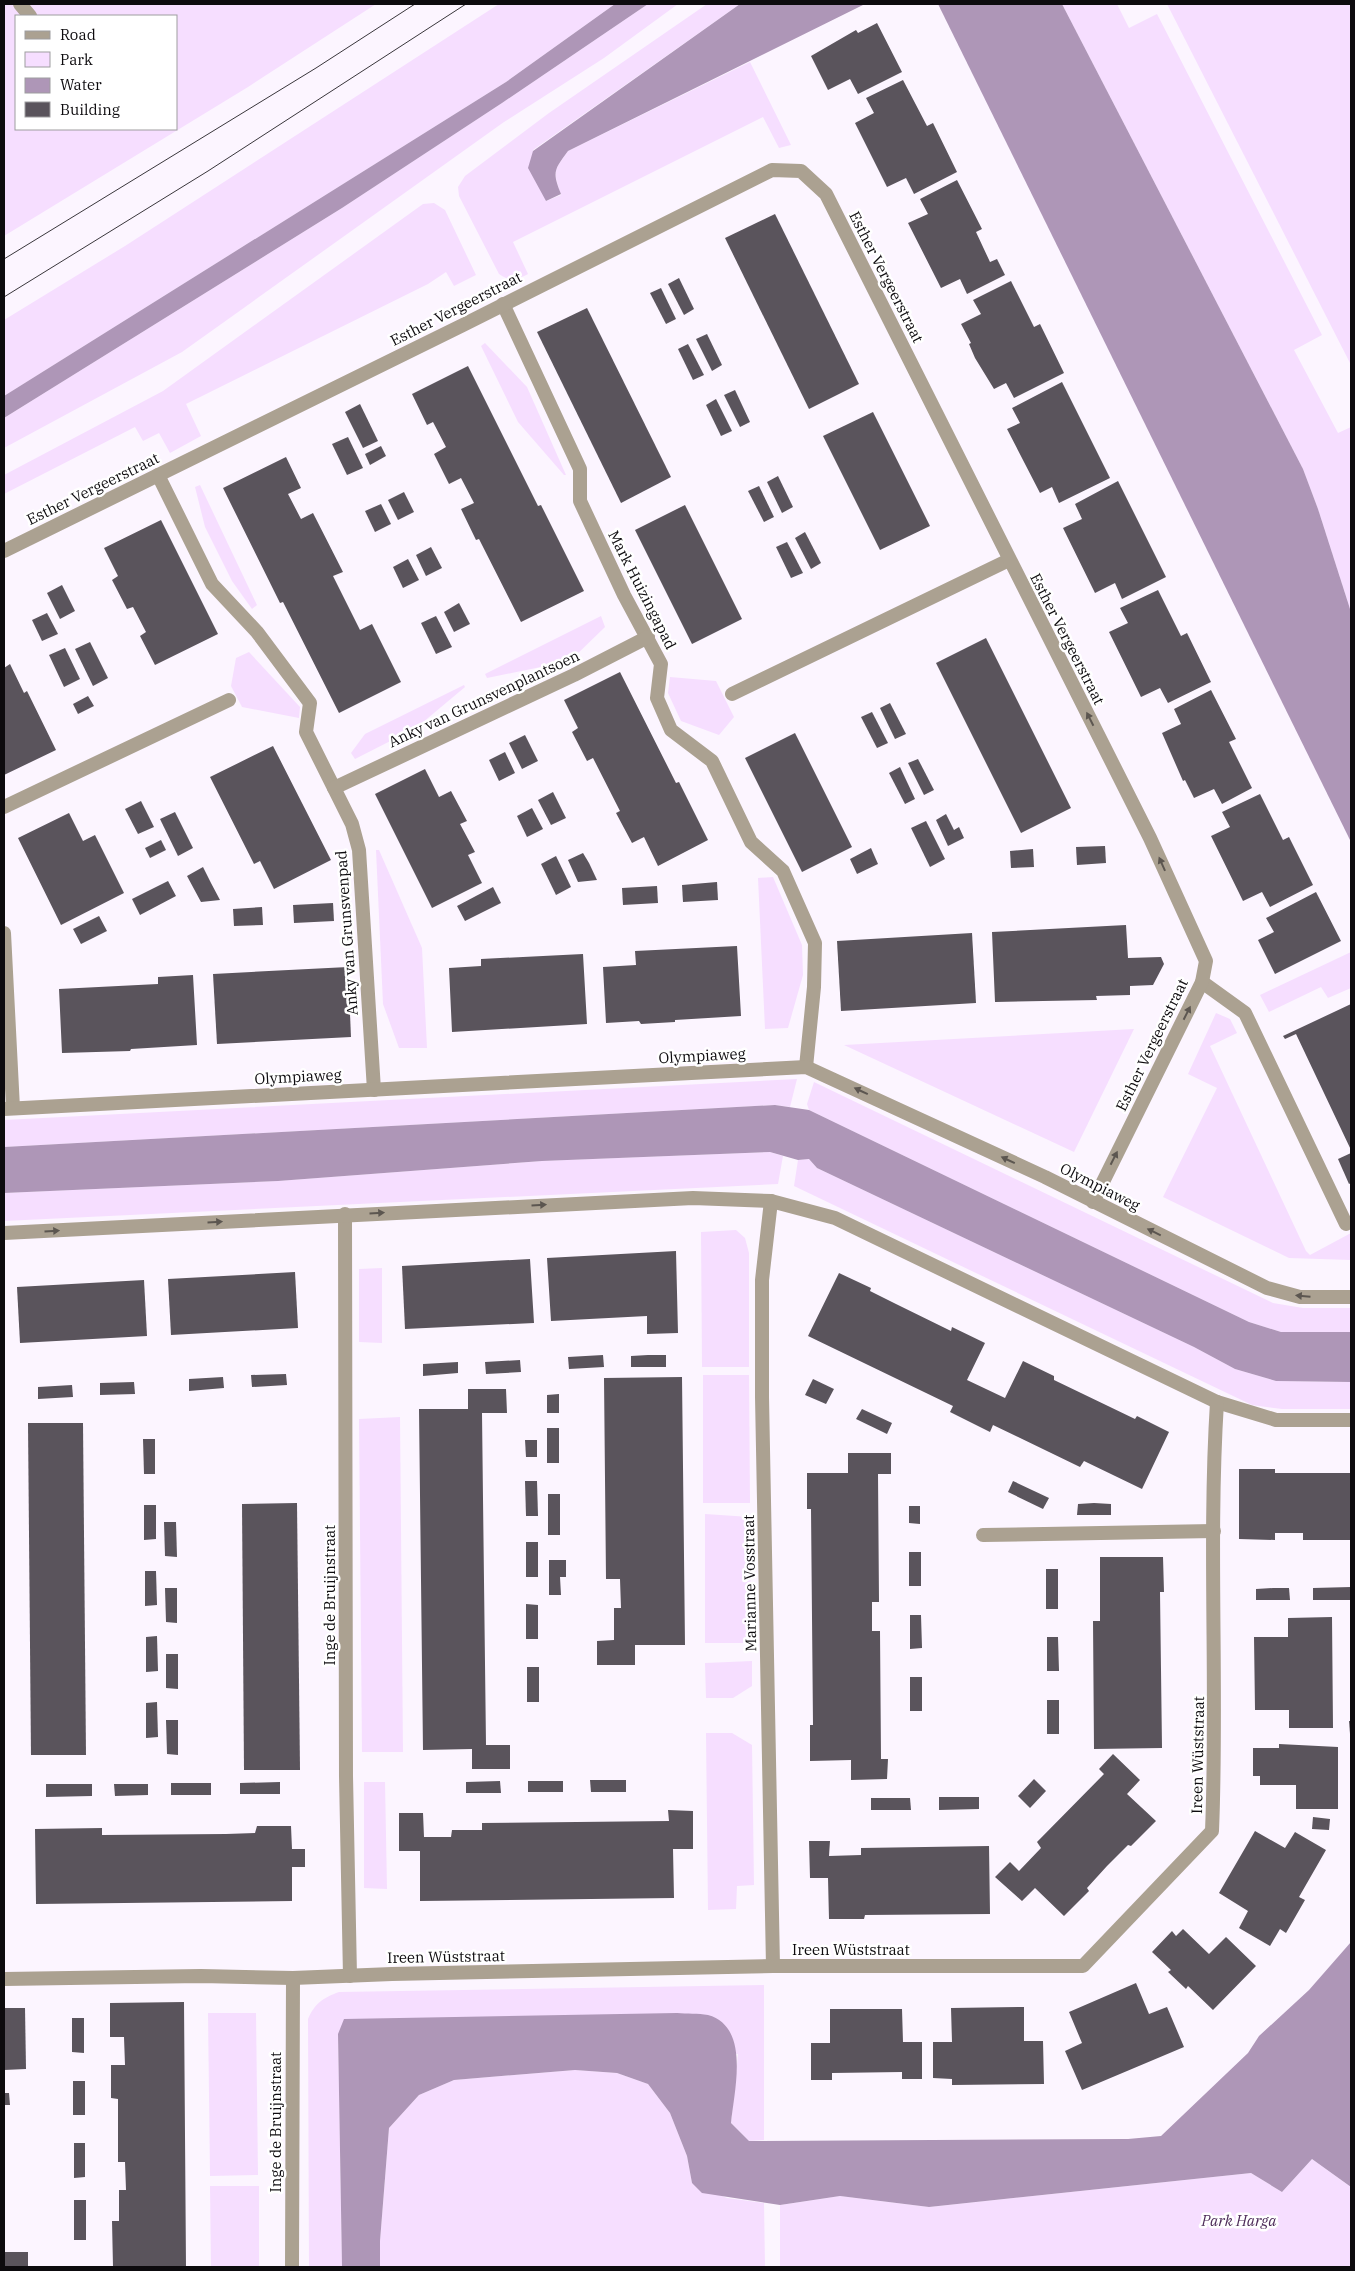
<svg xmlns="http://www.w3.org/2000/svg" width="1355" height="2271" viewBox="0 0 1355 2271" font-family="'IBM Plex Serif',serif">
  <rect width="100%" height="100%" fill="#fcf5ff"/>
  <g fill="#f6deff" fill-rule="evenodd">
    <path d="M4,4H376L248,87L4,236ZM16,16H176V129H16Z"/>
    <path d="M499,4H615L506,82L4,396V320L125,246Z"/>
    <path d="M648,4H678L604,58L504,122L182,352L4,448V418L342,208L502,103Z"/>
    <path d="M707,4H740L533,150L546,201L561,195C553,171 553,172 568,151L750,62L791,145L779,148L763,117L513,242L528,274C516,280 511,282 499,274L459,196L458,187L465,176L549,113Z"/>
    <path d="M1062,4H1117L1129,28L1157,14L1322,335L1294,350L1338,433L1351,427V612L1318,509L1303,469Z"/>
    <path d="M1167,4H1351V365Z"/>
    <path d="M434,203L445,210L476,275L454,286L446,272L428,284L186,404L201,436L170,453L159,433L143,441L135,427L4,494V475L163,391L423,204Z"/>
    <path d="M485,343L527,387L566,475H564L518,422L481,346Z"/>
    <path d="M200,485L257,605L252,609L232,581L205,527L195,487Z"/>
    <path d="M601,616L605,627L570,661L487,678L485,674Z"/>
    <path d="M249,652L300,707L299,718L242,707L231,686L236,658Z"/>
    <path d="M670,677L716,681L734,717L719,735L681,721L668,693Z"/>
    <path d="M464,685L465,687L416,728L355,759L351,753L365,734Z"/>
    <path d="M376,850H379L422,948L427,1048H399L383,1004Z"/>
    <path d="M773,877L802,945L803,975L788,1028L765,1029L758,878Z"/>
    <path d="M1351,952V988L1328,998L1321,987L1269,1012L1260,995Z"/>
    <path d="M1216,1013L1230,1019L1237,1033L1210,1046L1306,1251L1310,1255L1351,1233V1260L1289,1258L1163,1197L1217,1088L1188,1074Z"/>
    <path d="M1134,1029L1074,1152L844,1045Z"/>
    <path d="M797,1079L790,1107L775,1105L4,1147V1120Z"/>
    <path d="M814,1082L1273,1303L1303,1308H1351V1332H1281L1249,1322L809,1110L807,1104Z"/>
    <path d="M770,1152L783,1156L778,1184L4,1221V1193L278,1181L542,1161Z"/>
    <path d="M809,1159L817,1168L1194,1347L1235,1369L1276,1381L1351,1382V1409H1282L1252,1405L794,1186L798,1160Z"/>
    <path d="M736,1230L745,1238L749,1253V1367H702L701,1232Z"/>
    <path d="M382,1268V1343L359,1342V1269Z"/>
    <path d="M703,1375H749L750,1503H703Z"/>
    <path d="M400,1417L403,1752H362L359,1419Z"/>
    <path d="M705,1514L750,1517L751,1643H705Z"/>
    <path d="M752,1661V1686L733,1698H706L705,1663Z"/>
    <path d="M706,1733H732L752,1745L754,1885L737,1886L736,1909L708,1910Z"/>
    <path d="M364,1782H385L387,1889L364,1888Z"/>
    <path d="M764,1985V2140L749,2141L731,2123L738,2054L338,2034L342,2267H309L308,2019C315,2003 323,1998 339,1992Z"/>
    <path d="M208,2013H256L258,2175L210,2176Z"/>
    <path d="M575,2070L617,2073L648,2084L670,2113L687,2156L692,2183L727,2198L764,2203L765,2267H380V2241L389,2128L419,2095L454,2080Z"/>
    <path d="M1312,2159L1351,2187V2267H780V2205L840,2196L929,2207L1251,2173L1282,2192Z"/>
    <path d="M210,2186H259V2267H211Z"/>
  </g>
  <g fill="#ae96b7">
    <path d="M615,4H648L502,103L342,208L4,418V396L506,82Z"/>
    <path d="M740,4H865L568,151C554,170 552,172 561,194L546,201L528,168L533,151Z"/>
    <path d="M938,4H1062L1303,469L1318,509L1351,612V842Z"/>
    <path d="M775,1105L809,1110L1249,1322L1281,1332H1351V1382L1276,1381L1235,1369L1194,1347L817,1168L809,1159L798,1160L770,1152L542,1161L278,1181L4,1193V1147Z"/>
    <path d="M1351,1942V2187L1312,2159L1282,2192L1251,2173L929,2207L840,2196L780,2205L702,2193L692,2183L687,2156L670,2113L648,2084L617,2073L575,2070L454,2080L419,2095L389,2128L380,2241V2267H342L338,2034L344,2019L677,2013C687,2014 698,2013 708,2015C751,2027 734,2091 731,2123L749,2141L1128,2139L1161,2136L1248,2053L1259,2036L1309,1990Z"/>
  </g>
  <g fill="#5a545c">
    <path d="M877,23L902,72L858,94L850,79L828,90L811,56L856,30L858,33Z"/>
    <path d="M903,80L927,126L933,123L957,172L914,194L906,178L887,187L855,123L874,113L866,98Z"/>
    <path d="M957,180L982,229L976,232L990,262L997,259L1005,275L967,294L960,279L941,288L908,223L928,214L920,199Z"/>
    <path d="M775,214L859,384L809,409L725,238Z"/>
    <path d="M679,278L694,309L684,315L668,284Z"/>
    <path d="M1011,281L1034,327L1040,324L1064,373L1014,398L1006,383L994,389L975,358L969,344L971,343L961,324L981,314L973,300Z"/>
    <path d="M661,288L676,319L666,324L650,293Z"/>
    <path d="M587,308L671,477L621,503L537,332Z"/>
    <path d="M707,334L722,365L712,371L696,339Z"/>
    <path d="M688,344L704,375L693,380L678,349Z"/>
    <path d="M468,366L538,506L541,505L584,591L521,622L479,539L476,540L461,509L474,503L461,478L449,484L434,454L446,447L433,422L427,425L412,394Z"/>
    <path d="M1062,382L1110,478L1059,503L1052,487L1040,493L1007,429L1020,423L1012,408Z"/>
    <path d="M735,390L750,422L740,427L724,395Z"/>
    <path d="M716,399L732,431L721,436L706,405Z"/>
    <path d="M360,404L378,441L363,448L345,412Z"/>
    <path d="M873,412L930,526L880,550L823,436Z"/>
    <path d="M348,437L363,468L347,475L332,444Z"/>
    <path d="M381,446L386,456L370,465L365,454Z"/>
    <path d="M286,457L301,488L288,494L301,519L313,513L343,572L333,576L360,630L372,624L401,682L339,713L283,602L280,603L223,488Z"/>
    <path d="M778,476L793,507L782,513L767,482Z"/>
    <path d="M1118,481L1166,577L1122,599L1115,583L1095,593L1063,528L1082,519L1075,504Z"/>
    <path d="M759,486L774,517L764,522L748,491Z"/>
    <path d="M404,492L414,512L398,520L388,500Z"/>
    <path d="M381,504L391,524L375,532L365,511Z"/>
    <path d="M685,505L742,619L692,644L635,530Z"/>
    <path d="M161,520L218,634L155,665L140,636L146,632L133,607L127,609L112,580L118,576L104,548Z"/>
    <path d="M805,532L821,563L811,569L795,538Z"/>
    <path d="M787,542L803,573L791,578L776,547Z"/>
    <path d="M431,547L442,568L426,576L416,555Z"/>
    <path d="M408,559L419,580L403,588L393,567Z"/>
    <path d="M62,585L75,611L60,619L47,593Z"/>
    <path d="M1158,590L1181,636L1187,633L1211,682L1168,703L1160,688L1141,697L1109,632L1128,623L1120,608Z"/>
    <path d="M459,603L470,624L454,632L444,612Z"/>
    <path d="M47,613L58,634L42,641L32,620Z"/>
    <path d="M436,616L452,647L436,654L421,623Z"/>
    <path d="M986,638L1071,808L1021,833L936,663Z"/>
    <path d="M90,642L108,678L93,686L75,649Z"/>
    <path d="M65,648L80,679L64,687L49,655Z"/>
    <path d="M10,664L24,693L27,691L56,750L4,775V668Z"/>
    <path d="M620,672L676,783L679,782L708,840L658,866L644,837L632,843L616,813L620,811L593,758L587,761L572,732L578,728L564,700Z"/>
    <path d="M1211,690L1236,739L1229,742L1252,788L1222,804L1214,789L1194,798L1185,780L1183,781L1162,733L1181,724L1174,709Z"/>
    <path d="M88,696L94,706L78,714L73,704Z"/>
    <path d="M890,703L906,734L895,739L880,708Z"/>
    <path d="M872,712L888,743L877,748L861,717Z"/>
    <path d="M795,733L852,847L802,872L745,758Z"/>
    <path d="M525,735L538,761L522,769L509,743Z"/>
    <path d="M273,746L331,860L274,889L260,861L254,864L210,777Z"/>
    <path d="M505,752L515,773L499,781L489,760Z"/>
    <path d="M918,759L934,790L924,795L908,763Z"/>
    <path d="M900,767L915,799L905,804L889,773Z"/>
    <path d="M425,769L439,797L451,791L467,821L460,824L475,852L468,855L482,883L432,908L375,794Z"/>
    <path d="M553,792L566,818L551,825L538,800Z"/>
    <path d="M1260,794L1283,840L1289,837L1313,885L1270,907L1262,892L1243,901L1211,836L1230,827L1222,812Z"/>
    <path d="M141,801L154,827L138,834L125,809Z"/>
    <path d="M532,808L543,829L527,837L517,816Z"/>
    <path d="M175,812L193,848L178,856L160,819Z"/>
    <path d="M69,813L83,841L95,835L124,893L61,925L18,838Z"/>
    <path d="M946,814L954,830L959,827L964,838L948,846L936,820Z"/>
    <path d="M926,821L945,859L930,867L911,828Z"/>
    <path d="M161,840L166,850L150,858L145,848Z"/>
    <path d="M1105,846L1106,863L1077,865L1076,847Z"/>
    <path d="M871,848L878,864L857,874L850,859Z"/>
    <path d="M1033,849L1034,867L1011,868L1010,851Z"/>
    <path d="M583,853L589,863L597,880L578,882L568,860Z"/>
    <path d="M556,856L571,887L556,895L541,864Z"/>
    <path d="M203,867L211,883L220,900L201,902L187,876Z"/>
    <path d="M168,881L176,896L140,915L132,899Z"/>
    <path d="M717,882L718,900L683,902L682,885Z"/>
    <path d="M657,886L658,903L623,905L622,888Z"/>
    <path d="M493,887L501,903L465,921L457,906Z"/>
    <path d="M1316,892L1341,941L1275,974L1258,940L1274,932L1266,918Z"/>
    <path d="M333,903L334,921L294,923L293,905Z"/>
    <path d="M262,907L263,925L234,926L233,909Z"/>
    <path d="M99,916L107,931L81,944L73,929Z"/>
    <path d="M1126,925L1128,958L1161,957L1164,964L1153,985L1130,986V995L1096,996L1097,1000L995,1002L992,932Z"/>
    <path d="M972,933L976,1003L841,1011L837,941Z"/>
    <path d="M737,946L741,1016L675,1020V1022L641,1024L639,1021L606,1023L603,967L636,965L635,951Z"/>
    <path d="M583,954L587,1024L452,1032L449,968L481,966V959Z"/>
    <path d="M348,967L351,1037L217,1044L213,974Z"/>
    <path d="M193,975L197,1045L131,1049L130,1051L62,1053L59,989L158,984V977Z"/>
    <path d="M1351,1004V1150L1296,1034L1285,1039L1283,1036Z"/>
    <path d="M1351,1153V1183L1349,1184L1338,1159Z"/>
    <path d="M676,1251L678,1333L647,1334V1316L551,1321L547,1258Z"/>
    <path d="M530,1259L534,1323L405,1329L402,1266Z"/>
    <path d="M295,1272L298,1328L171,1335L168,1279Z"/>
    <path d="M839,1273L871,1288L870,1291L896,1304L951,1331L952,1327L985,1343L967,1380L1005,1398L1023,1361L1054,1376V1380L1135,1419L1137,1416L1169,1432L1142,1489L1084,1461L1080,1467L993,1425L990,1432L950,1412L953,1406L808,1336Z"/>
    <path d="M144,1280L147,1336L20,1343L17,1287Z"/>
    <path d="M603,1355L604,1367L569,1369L568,1357Z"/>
    <path d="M648,1355H666V1367H631V1356Z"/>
    <path d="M520,1360L521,1372L486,1374L485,1362Z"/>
    <path d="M458,1362V1373L423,1376V1364Z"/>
    <path d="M286,1374L287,1385L252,1387L251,1375Z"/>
    <path d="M223,1377L224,1388L189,1391V1379Z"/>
    <path d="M682,1377L685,1645H635V1665H597V1641L614,1640V1608H621L620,1579H606L604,1378Z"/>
    <path d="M813,1379L834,1389L826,1404L805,1395Z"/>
    <path d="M134,1382L135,1394L100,1395V1383Z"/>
    <path d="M72,1385L73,1397L38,1399V1387Z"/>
    <path d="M468,1389H506L507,1413H482L483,1499L486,1745H510V1769H472V1749L423,1750L419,1409H468Z"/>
    <path d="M559,1394V1413H547V1395Z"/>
    <path d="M862,1409L892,1423L887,1434L856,1419Z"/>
    <path d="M28,1423H83L86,1755H31Z"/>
    <rect x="547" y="1428" width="12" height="35"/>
    <path d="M143,1439H155V1474H144Z"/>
    <path d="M525,1440H537V1457H526Z"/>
    <path d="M848,1453H891V1474H878L879,1602H872V1631H880L881,1759H888L887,1779L851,1780V1760L810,1761V1725H813L811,1509H807V1473H848Z"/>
    <path d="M1239,1469H1275V1473H1351V1540H1303V1533H1275V1540L1239,1539Z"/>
    <path d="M525,1481H537L538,1516H526Z"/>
    <path d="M1013,1481L1049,1498L1043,1509L1008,1492Z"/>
    <rect x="548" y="1494" width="12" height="41"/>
    <path d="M297,1503L300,1770H244L242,1504Z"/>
    <path d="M1094,1503L1111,1504V1515H1077L1078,1504Z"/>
    <path d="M144,1505H156V1539L144,1540Z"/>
    <path d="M909,1506H920V1524L909,1523Z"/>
    <path d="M164,1522H176L177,1557L165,1556Z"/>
    <rect x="526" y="1542" width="12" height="35"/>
    <rect x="909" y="1552" width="12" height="34"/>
    <path d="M1100,1557H1163L1164,1592H1160L1162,1748L1094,1749L1093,1621H1100Z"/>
    <path d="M549,1560H566V1577H560L561,1595H549Z"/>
    <rect x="1046" y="1569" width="12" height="40"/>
    <path d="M145,1571H156L157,1605L145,1606Z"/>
    <path d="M1351,1587V1600H1313V1588Z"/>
    <path d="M165,1588H177V1623L166,1622Z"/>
    <path d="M1273,1588H1289L1290,1600H1256V1589Z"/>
    <path d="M526,1604L538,1605V1639H526Z"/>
    <path d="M910,1615H921L922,1648L910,1649Z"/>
    <path d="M1332,1617L1333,1728H1289V1710H1255L1254,1637H1288V1618Z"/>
    <path d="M157,1636L158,1671L146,1672V1637Z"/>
    <path d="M1047,1637H1058L1059,1671H1047Z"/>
    <path d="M166,1654H178V1689L166,1688Z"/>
    <rect x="527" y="1667" width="12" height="35"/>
    <rect x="910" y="1677" width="12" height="34"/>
    <rect x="1047" y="1700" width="12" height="34"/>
    <path d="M157,1702L158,1737L146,1738V1703Z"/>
    <path d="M166,1720H178V1755L167,1754Z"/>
    <path d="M1349,1721H1351V1734H1350Z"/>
    <path d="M1279,1744L1338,1747V1809H1296V1785H1260V1776H1253V1748H1279Z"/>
    <path d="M1113,1754L1140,1780L1127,1794L1156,1821L1131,1846L1128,1845L1107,1866L1087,1888L1089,1891L1064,1916L1035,1888L1022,1901L995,1877L1010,1862L1019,1871L1041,1848L1037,1842L1104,1774L1099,1769Z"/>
    <path d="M1034,1779L1046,1791L1030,1808L1018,1796Z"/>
    <path d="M590,1780H626V1792H591Z"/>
    <path d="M500,1781L501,1793H466V1782Z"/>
    <rect x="528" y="1781" width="35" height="11"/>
    <path d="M280,1782V1794H240V1783Z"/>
    <rect x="171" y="1783" width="40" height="12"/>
    <path d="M46,1784H92V1796L46,1797Z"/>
    <path d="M114,1784H148V1795L115,1796Z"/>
    <path d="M939,1797H979V1809L939,1810Z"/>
    <path d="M871,1798H910L911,1810H871Z"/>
    <path d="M668,1810L693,1811V1849H673L674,1898L420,1901V1851H399V1813H423L424,1837H451L452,1830H482V1823L669,1821Z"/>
    <path d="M1313,1817L1330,1819L1329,1830L1312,1829Z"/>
    <path d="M257,1826H291L292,1849H305V1867H292V1901L36,1904L35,1829L102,1828V1835L226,1834L255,1833Z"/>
    <path d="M1255,1831L1285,1848L1295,1832L1326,1850L1299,1897L1305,1900L1286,1933L1280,1929L1270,1946L1239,1928L1248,1911L1219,1893Z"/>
    <path d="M809,1841H830L829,1856L861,1855V1848L989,1846L990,1914L865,1915L864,1919H829L828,1878H810Z"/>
    <path d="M1183,1929L1209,1954L1226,1937L1256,1966L1213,2010L1188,1986L1186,1989L1168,1972L1171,1970L1152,1952L1172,1931L1176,1936Z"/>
    <path d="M1136,1983L1149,2014L1167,2007L1184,2047L1082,2090L1065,2051L1082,2043L1069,2012Z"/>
    <path d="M184,2002L186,2267H113L112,2221H119V2190H126L125,2162H118V2099L111,2098V2065H125L124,2037H110V2003Z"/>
    <path d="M1024,2007V2041H1043L1044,2084L952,2085V2079L933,2078V2042H952L951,2008Z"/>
    <path d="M4,2008H25L26,2069L4,2070Z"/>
    <path d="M830,2009H902L903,2042H922V2079H902V2072L832,2073V2080H811V2043H830Z"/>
    <path d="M72,2018H84V2053L72,2052Z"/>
    <rect x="73" y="2081" width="12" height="34"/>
    <path d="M4,2093H9L10,2105H4Z"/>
    <path d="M74,2143H85V2177L74,2178Z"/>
    <rect x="74" y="2200" width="12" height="40"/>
    <rect x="4" y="2252" width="24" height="15"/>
  </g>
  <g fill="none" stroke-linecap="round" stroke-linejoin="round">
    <g stroke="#aba191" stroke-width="14">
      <path d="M20,4L30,16"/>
      <path d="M732,694L1009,560"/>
      <path d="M4,807L229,700"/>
      <path d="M1202,982L1245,1013L1346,1224"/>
    </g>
    <g stroke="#aba191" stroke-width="14">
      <path d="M503,304L580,469V501L624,595L661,664L657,698L671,730L712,761L751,842L783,871L815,943L814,987L806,1067"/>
      <path d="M158,475L212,584L257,632L310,703L306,732L352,824L359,850L374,1090"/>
      <path d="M334,788L574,675L648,637"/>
    </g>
    <g stroke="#aba191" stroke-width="14">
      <path d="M4,551L463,325L772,170L801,171L826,194L1150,838L1206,961L1202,982L1093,1202"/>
      <path d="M4,933L13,1108"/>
      <path d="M4,1109L806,1067L1045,1177L1267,1288L1300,1297H1351"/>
      <path d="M771,1201L762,1280V1397L773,1966"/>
      <path d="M345,1214L346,1776L350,1976"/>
      <path d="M4,1233L693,1198L771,1201L835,1218L1217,1402L1276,1420H1351"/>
      <path d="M983,1535L1214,1531"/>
      <path d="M4,1979L201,1976L293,1978L392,1974L773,1966H1083L1212,1831C1218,1688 1208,1545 1217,1402"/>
      <path d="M292,2267L293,1978"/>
    </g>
    <g stroke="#39363b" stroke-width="1">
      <path d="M4,259L316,68L415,4"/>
      <path d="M4,297L208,171L466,4"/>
    </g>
  </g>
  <defs><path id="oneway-solid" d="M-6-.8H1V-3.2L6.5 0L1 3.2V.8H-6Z" transform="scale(1.25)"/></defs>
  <g fill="#5c5650">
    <use href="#oneway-solid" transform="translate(1090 719) rotate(-117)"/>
    <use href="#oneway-solid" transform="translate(1162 864) rotate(-114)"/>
    <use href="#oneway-solid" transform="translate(1187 1013) rotate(-63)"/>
    <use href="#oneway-solid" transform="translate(861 1091) rotate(-155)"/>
    <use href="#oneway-solid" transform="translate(1114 1158) rotate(-63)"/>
    <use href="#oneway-solid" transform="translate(1008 1160) rotate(-155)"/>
    <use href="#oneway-solid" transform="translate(539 1205) rotate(-3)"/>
    <use href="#oneway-solid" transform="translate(377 1213) rotate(-3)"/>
    <use href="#oneway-solid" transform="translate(215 1222) rotate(-3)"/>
    <use href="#oneway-solid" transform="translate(52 1231) rotate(-3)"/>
    <use href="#oneway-solid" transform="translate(1154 1232) rotate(-154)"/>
    <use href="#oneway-solid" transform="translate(1303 1296) rotate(-175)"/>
  </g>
  <g text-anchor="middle" stroke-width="5" stroke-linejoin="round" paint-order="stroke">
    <g font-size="15" fill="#0d0b0e" stroke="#fff">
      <text transform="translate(886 277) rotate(63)" y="5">Esther Vergeerstraat</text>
      <text transform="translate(456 309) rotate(-27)" y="5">Esther Vergeerstraat</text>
      <text transform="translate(93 489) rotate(-26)" y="5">Esther Vergeerstraat</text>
      <text transform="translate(642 590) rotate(63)" y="5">Mark Huizingapad</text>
      <text transform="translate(1067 639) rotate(63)" y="5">Esther Vergeerstraat</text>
      <text transform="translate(484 699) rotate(-25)" y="5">Anky van Grunsvenplantsoen</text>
      <text transform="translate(347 933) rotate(-94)" y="5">Anky van Grunsvenpad</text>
      <text transform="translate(1152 1045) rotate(-64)" y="5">Esther Vergeerstraat</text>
      <text transform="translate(702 1056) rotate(-3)" y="5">Olympiaweg</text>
      <text transform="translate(298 1077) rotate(-3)" y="5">Olympiaweg</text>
      <text transform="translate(1100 1187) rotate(27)" y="5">Olympiaweg</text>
      <text transform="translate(750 1583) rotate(-91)" y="5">Marianne Vosstraat</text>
      <text transform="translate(330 1595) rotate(-90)" y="5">Inge de Bruijnstraat</text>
      <text transform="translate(1198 1755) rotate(-89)" y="5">Ireen Wüststraat</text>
      <text x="851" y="1955">Ireen Wüststraat</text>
      <text transform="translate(446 1957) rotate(-1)" y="5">Ireen Wüststraat</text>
      <text transform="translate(276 2122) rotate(-90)" y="5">Inge de Bruijnstraat</text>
    </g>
    <g font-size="15" font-style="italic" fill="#4d2b59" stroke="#fff">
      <text x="1239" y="2226">Park Harga</text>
    </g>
  </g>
  <rect width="1355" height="2271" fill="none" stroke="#0d0b0e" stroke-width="10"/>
  <rect x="15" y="15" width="162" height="115" fill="#ffffff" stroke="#9e9d9f"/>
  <rect x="25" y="31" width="25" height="8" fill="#aba191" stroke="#9e9d9f"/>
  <text x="60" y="40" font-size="15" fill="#0d0b0e">Road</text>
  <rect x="25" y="52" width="25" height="15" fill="#f6deff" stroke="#9e9d9f"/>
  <text x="60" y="65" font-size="15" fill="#0d0b0e">Park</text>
  <rect x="25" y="78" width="25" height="15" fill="#ae96b7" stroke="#9e9d9f"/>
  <text x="60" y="90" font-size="15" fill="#0d0b0e">Water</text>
  <rect x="25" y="102" width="25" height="15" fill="#5a545c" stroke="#9e9d9f"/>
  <text x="60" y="115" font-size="15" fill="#0d0b0e">Building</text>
</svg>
